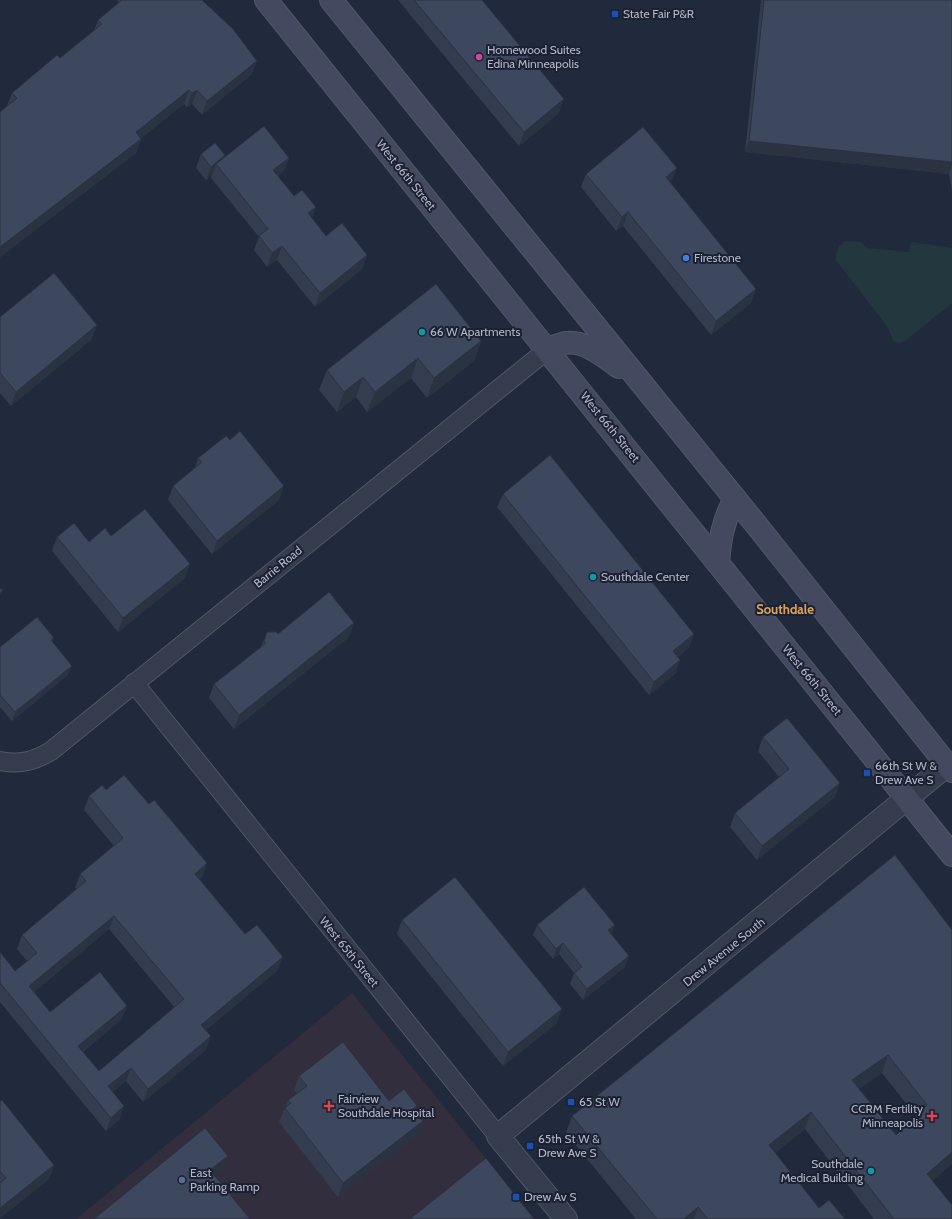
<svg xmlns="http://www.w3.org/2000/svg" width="952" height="1219" viewBox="0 0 952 1219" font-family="Cabin,sans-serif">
  <rect width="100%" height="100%" fill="#21293d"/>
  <path fill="#322e3e" d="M352,993L535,1219H76Z"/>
  <path fill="#23373e" d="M845,241L861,242L867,248L909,252L910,245L913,242L952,248V303L905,341L900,343L894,342L887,326L835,259L839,246Z"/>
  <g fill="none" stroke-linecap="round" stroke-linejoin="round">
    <defs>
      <g id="minor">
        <path d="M134,683L498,1136"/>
        <path d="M0,761C20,765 34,761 51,751L547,350"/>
      </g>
      <path id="tertiary" d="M566,1219L498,1136L947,765"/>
      <g id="secondary">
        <path d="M266,0L952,855"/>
        <path d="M331,0L758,527L952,771"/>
        <path d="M547,350C552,348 559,344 565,343C585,340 604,356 619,367"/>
        <path d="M718,563C720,539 723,520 735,499"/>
      </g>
    </defs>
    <use href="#minor" stroke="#505768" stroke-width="20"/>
    <use href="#tertiary" stroke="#505768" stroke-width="24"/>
    <use href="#secondary" stroke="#505768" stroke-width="24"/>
    <use href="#minor" stroke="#353c4d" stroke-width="18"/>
    <use href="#tertiary" stroke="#353c4d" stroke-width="22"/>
    <use href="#secondary" stroke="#434a60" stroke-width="22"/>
  </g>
  <g fill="#343d50" fill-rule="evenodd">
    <path d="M117,0H202L252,74L202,115L192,104L187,107L184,104L140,139H141L136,153L0,257V112L7,106L12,93L60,58L94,31L98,20L119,3Z"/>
    <path d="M398,0H482L559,113L519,146Z"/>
    <path d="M761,0H952V191L949,174L745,152Z"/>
    <path d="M201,154L225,155L224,157L289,158L284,171L278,176L326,236L367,255L362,269L315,307L277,260L267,267L254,250L259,237L211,178L212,175L206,180L196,168Z"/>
    <path d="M677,168L671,182L670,183L751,303L711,335L623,226L616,231L581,187L586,174Z"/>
    <path d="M0,317L92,339L11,406L0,393Z"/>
    <path d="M481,341L474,361L427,398L411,378L367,412L356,397L337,412L319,390L327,370Z"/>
    <path d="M230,440L279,500L212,554L168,500L173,486L195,468L198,458Z"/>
    <path d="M503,494L694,634L689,647L678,657L680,660L675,674L649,695L497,507Z"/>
    <path d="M111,536L185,578L118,632L52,551L57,537L89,542Z"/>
    <path d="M267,632L278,634L349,637L234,729L209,698L214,684L261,647Z"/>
    <path d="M54,638L52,642L68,675L12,721L0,707V647Z"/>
    <path d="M763,737L835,797L757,860L730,827L735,813L779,777L758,751Z"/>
    <path d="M106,790L149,804L207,863L202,877L199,879L245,934L278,970L206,1030V1050L143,1102L126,1081L112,1092L124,1106L119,1120L106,1131L0,1002V952L15,971L27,961L17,949L22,935L77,889L75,888L80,874L114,846L84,810L89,796ZM109,929L175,1008L99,1071L83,1052L122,1019L50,1012L34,992Z"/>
    <path d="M402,920L557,1023L503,1066L397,934Z"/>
    <path d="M537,925H615L611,934L625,967L583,1000L570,984L574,973L559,954L553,959L533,935Z"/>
    <path d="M952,930L933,1181L952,1219H874L805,1129L775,1153L819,1208L845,1219H636L566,1133L572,1116ZM882,1073L916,1116L896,1135L859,1089Z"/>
    <path d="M299,1076L389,1101L415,1111L418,1135L338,1197L279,1122L288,1100L297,1093L294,1090Z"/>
    <path d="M0,1102L54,1165L49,1179L0,1218Z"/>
  </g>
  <g fill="#2b3241">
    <path d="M257,61L252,74L202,115L207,101Z"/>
    <path d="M189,90L184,104L131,146L136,132Z"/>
    <path d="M197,90L192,104L187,107L192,93Z"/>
    <path d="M564,99L559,113L519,146L524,132Z"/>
    <path d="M141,139L136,153L0,257V247Z"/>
    <path d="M749,141L952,162V165L949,174L745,152Z"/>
    <path d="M225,155L220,168L216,164L212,175L206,180L211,167Z"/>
    <path d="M289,158L284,171L268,184L273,170Z"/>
    <path d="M677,168L671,182L660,191L666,177Z"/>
    <path d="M316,207L311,221L308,213Z"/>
    <path d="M628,212L623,226L616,231L622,217Z"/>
    <path d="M282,246L277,260L267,267L272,253Z"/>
    <path d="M367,255L362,269L315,307L320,293Z"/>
    <path d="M756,289L751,303L711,335L716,321Z"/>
    <path d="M97,325L92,339L11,406L16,392Z"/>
    <path d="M481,341L474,361L427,398L434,378Z"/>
    <path d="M418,358L411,378L367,412L375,392Z"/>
    <path d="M363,377L356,397L337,412L344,392Z"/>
    <path d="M284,486L279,500L212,554L217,541Z"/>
    <path d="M190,564L185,578L118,632L123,618Z"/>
    <path d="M354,623L349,637L234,729L239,715Z"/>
    <path d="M694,634L689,647L668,665L673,651Z"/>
    <path d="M680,660L675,674L649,695L654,682Z"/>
    <path d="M72,666L68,675L12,721L15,712Z"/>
    <path d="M840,783L835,797L757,860L762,846Z"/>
    <path d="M207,863L202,877L190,887L195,874Z"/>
    <path d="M114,916L109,929L24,1000L29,986Z"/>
    <path d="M615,925L611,936L608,930Z"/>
    <path d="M563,943L559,954L553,959L556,949Z"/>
    <path d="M629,956L625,967L583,1000L587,989Z"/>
    <path d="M283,957L278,970L196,1038L201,1025Z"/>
    <path d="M127,1006L122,1019L73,1060L78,1046Z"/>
    <path d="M562,1009L557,1023L503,1066L508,1052Z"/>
    <path d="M211,1036L206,1050L143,1102L148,1089Z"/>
    <path d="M888,1055L882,1073L846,1098L852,1080Z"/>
    <path d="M131,1068L126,1081L103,1100L108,1086Z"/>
    <path d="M124,1106L119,1120L106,1131L111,1118Z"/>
    <path d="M417,1106L412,1120L413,1109Z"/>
    <path d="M811,1112L805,1129L762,1163L769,1145Z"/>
    <path d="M423,1121L418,1135L338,1197L343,1183Z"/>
    <path d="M952,1152V1164L921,1191L927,1174Z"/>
    <path d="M228,1156L223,1170L205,1184L210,1170Z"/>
    <path d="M54,1165L49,1179L0,1218V1208Z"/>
    <path d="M698,1207L694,1219H684Z"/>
  </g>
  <g fill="#3d475d" stroke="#2b3241" fill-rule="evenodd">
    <path d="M122,0H202L233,29L257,61L207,101L197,90L192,93L189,90L136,132L141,139L0,247V112L17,98L12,93L57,55L60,58L102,24L98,20Z"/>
    <path d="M414,0H482L564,99L524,132Z"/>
    <path d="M764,0H952V162L749,141Z"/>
    <path d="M264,126L289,158L273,170L294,196L302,190L316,207L308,213L326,236L342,223L367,255L320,293L282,246L272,253L259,236L268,229L216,164Z"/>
    <path d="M643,127L677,168L666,177L756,289L716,321L628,212L622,217L586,174Z"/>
    <path d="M215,143L225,155L211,167L201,154Z"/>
    <path d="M54,273L97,325L16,392L0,373V317Z"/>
    <path d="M436,284L481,341L434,378L418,358L375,392L363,377L344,392L327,370Z"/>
    <path d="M240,431L284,486L217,541L173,486L202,462L198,458L226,436L230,440Z"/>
    <path d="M550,455L694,634L673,651L680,660L654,682L503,494Z"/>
    <path d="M145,509L190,564L123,618L57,537L74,523L89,542L105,528L111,536Z"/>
    <path d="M0,588L3,590L0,594Z"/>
    <path d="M329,592L354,623L239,715L214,684L266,643L264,641L267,632H276L278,634Z"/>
    <path d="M37,617L54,638L51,640L72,666L15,712L0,695V647Z"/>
    <path d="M787,718L840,783L762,846L735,813L789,769L763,737Z"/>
    <path d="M124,775L149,804L154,800L207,863L195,874L245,934L257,925L283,957L201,1025L211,1036L148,1089L131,1068L108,1086L124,1106L111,1118L0,983V952L15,971L37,953L22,935L86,881L80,874L123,838L89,796L102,785L106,790ZM114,916L184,999L99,1071L78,1046L127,1006L100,972L50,1012L29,986Z"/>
    <path d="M895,855L952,930V1152L927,1174L952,1205V1219H894L811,1112L769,1145L819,1208L829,1200L845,1219H708L698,1207L684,1219H657L572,1116ZM888,1055L927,1105L896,1135L852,1080Z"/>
    <path d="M455,877L562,1009L508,1052L402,920Z"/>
    <path d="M584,887L615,925L608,930L629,956L587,989L574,973L582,967L563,943L556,949L537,925Z"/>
    <path d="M343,1042L389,1101L404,1089L417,1106L413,1109L423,1121L343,1183L285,1108L291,1103L288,1100L307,1086L299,1076Z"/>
    <path d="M2,1100L54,1165L0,1208V1183L6,1178L0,1171V1102Z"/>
    <path d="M205,1128L228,1156L210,1170L250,1219H94Z"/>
    <path d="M486,1158L534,1219H410Z"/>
  </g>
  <g fill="#1a4fb4" stroke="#1b2132" stroke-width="1.5">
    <rect x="611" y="10" width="8" height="8" rx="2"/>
    <rect x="863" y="769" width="8" height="8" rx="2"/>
    <rect x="567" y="1098" width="8" height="8" rx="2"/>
    <rect x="526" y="1142" width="8" height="8" rx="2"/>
    <rect x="512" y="1193" width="8" height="8" rx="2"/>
  </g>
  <circle fill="#d1479c" stroke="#1b2132" stroke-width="1.5" cx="479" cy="57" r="4"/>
  <circle fill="#3f7fe0" stroke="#1b2132" stroke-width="1.5" cx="686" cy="258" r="4"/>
  <g fill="#0f9aa8" stroke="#1b2132" stroke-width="1.5">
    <circle cx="422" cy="332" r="4"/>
    <circle cx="593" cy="577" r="4"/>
    <circle cx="871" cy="1171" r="4"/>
  </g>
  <g fill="#e0444e" stroke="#1b2132" stroke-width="1.5">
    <path d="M327 1100h4v4h4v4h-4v4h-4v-4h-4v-4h4z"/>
    <path d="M930 1110h4v4h4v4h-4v4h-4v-4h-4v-4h4z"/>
  </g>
  <circle fill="#5c6f8a" stroke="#1b2132" stroke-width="1.5" cx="182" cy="1180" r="4"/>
  <g text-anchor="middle" stroke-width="4" stroke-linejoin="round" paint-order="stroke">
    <g font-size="12" fill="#b1b7c9" stroke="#1b2132" text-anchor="start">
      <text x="623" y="18">State Fair P&amp;R</text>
      <text x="487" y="54">Homewood Suites<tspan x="487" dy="14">Edina Minneapolis</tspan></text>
      <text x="694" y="262">Firestone</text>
      <text x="430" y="336">66 W Apartments</text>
      <text x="601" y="581">Southdale Center</text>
      <text x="875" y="770">66th St W &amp;<tspan x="875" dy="14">Drew Ave S</tspan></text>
      <text x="338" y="1103">Fairview<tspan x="338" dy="14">Southdale Hospital</tspan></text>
      <text x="579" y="1106">65 St W</text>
      <text x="923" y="1113" text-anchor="end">CCRM Fertility<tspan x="923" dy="14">Minneapolis</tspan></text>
      <text x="538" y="1143">65th St W &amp;<tspan x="538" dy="14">Drew Ave S</tspan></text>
      <text x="863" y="1168" text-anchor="end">Southdale<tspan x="863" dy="14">Medical Building</tspan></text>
      <text x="190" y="1177">East<tspan x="190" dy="14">Parking Ramp</tspan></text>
      <text x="524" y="1201">Drew Av S</text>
    </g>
    <g font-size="12" fill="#b1b7c9" stroke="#1b2132">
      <text transform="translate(406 175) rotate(51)" y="4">West 66th Street</text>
      <text transform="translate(610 427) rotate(51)" y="4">West 66th Street</text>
      <text transform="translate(278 567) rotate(-39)" y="4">Barrie Road</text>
      <text transform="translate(812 680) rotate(51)" y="4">West 66th Street</text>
      <text transform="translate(349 952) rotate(51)" y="4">West 65th Street</text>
      <text transform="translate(724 952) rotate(-39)" y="4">Drew Avenue South</text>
    </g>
    <g font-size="13" font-weight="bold" fill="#daa35a" stroke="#1b2132">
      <text x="785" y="614">Southdale</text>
    </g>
  </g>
</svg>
